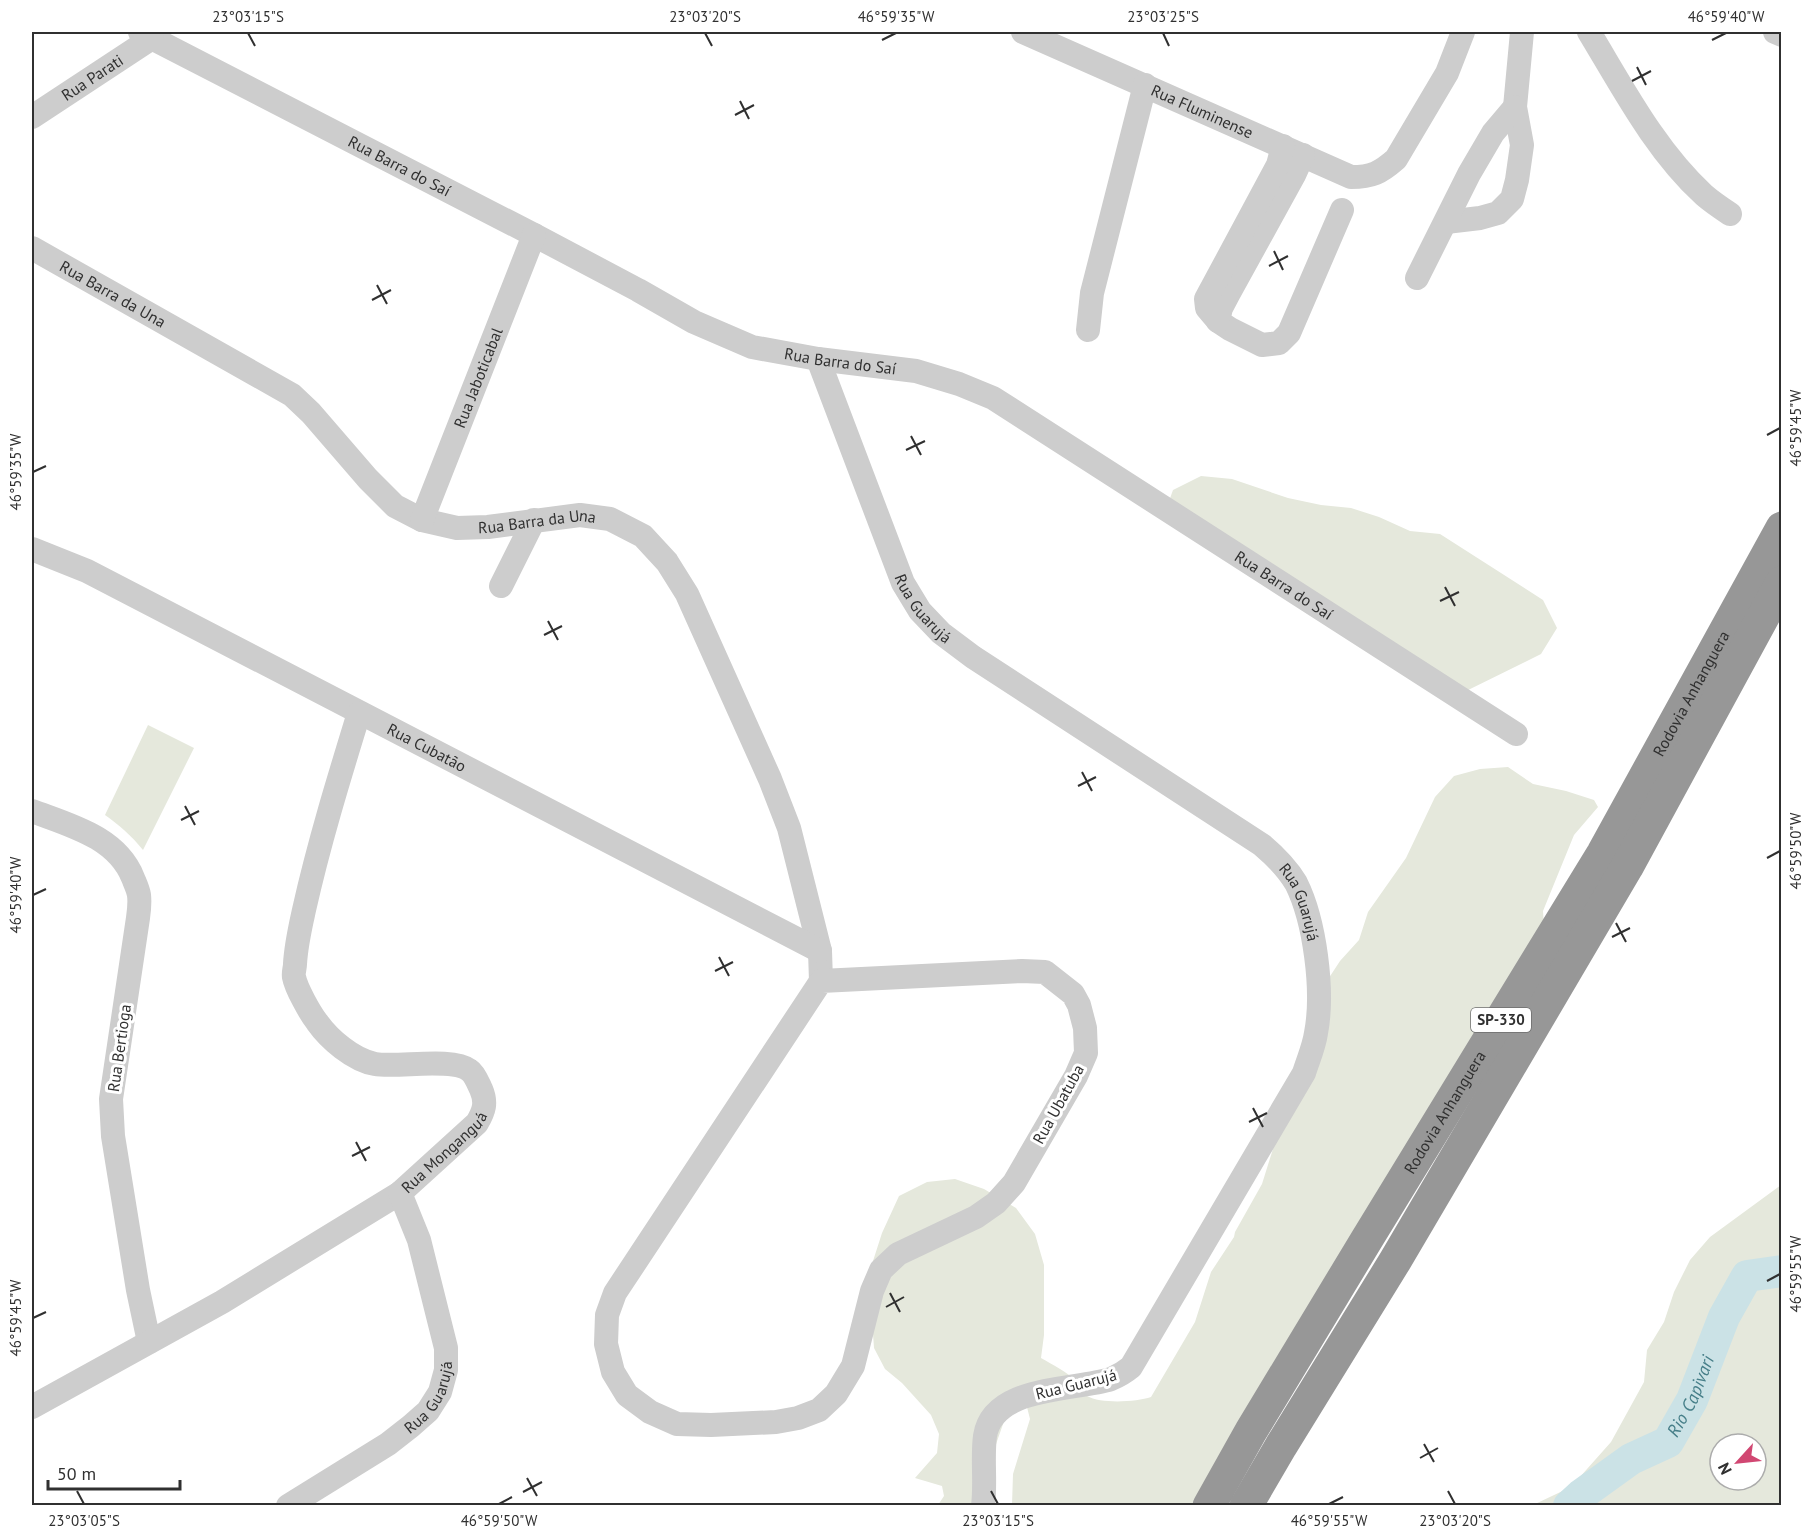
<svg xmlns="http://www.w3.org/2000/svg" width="1813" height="1537" viewBox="0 0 1813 1537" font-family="'PT Sans',sans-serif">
  <rect width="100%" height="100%" fill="#fff"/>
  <g fill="#e5e8dc" fill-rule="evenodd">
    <path d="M1201,476L1232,479L1288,498L1321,505L1351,508L1379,517L1410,531L1440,534L1543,600L1557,628L1541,654L1458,695L1163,518L1173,490Z"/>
    <path d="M148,725L194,748L143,850C132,836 119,825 105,815Z"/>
    <path d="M1508,767L1533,784L1566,791L1594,800L1598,807L1574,835L1543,911L1544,925L1223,1505H1012L1013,1474L1030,1419L1027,1407H1009L995,1447L988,1505H938L944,1496L942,1486L915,1478L937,1453L939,1434L931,1415L902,1383L885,1369L874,1348L870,1292L873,1261L882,1233L899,1196L927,1182L955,1179L984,1189L1016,1208L1035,1234L1044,1265V1335L1041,1358C1053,1365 1066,1371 1076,1381C1080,1385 1082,1392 1087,1396C1101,1404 1136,1402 1151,1397L1195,1322L1211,1272L1234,1237L1235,1232L1262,1184L1282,1120L1304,1078L1323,987L1340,961L1359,940L1368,912L1406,858L1435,797L1454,776L1480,769Z"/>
    <path d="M1781,1185V1505H1533L1571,1487L1611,1442L1644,1382L1647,1350L1664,1322L1674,1292L1690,1260L1710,1237ZM1720,1444H1756V1480H1720Z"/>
  </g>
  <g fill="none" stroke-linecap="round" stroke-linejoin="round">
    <path stroke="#cbe2e6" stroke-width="32" id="s1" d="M1569,1506L1581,1495L1631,1459L1668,1442L1692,1400L1724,1317L1747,1276L1782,1271"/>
    <g stroke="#cdcdcd" stroke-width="24">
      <path id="s2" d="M140,32L534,235L638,290L694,322L752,347L818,359L916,371L959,384L993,398L1516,734"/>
      <path id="s3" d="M1023,32L1351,177C1372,177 1380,173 1396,159L1447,73L1463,32"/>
      <path d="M1589,32C1623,88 1655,150 1704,195C1712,202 1721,208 1730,214"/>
      <path d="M1775,32L1782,35"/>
      <path id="s4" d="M32,117L152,38"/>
      <path d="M1303,155L1294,175L1229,293L1221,308L1218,321L1230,329L1262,345L1279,343L1289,333L1342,210"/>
      <path d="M1446,222L1480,218L1498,213L1512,199L1517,180L1522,145L1515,107L1522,32"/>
      <path id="s5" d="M32,248L292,395L311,413L368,479L395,506L422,520L457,528L488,527L580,515L610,519L643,536L667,562L687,594L770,779L789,828L820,951L821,981"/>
      <path d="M1417,278L1469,174L1493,133L1515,107"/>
      <path d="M1218,321L1207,308L1206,299L1278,165L1283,146"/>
      <path d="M1088,330L1092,293L1145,85"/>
      <path id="s6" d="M818,359L903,583L920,611L941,633L973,657L1262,845C1275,856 1287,868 1296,883C1315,921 1324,991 1316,1033C1314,1047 1308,1060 1304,1073L1131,1367C1125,1372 1118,1376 1111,1379C1074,1391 993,1385 985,1436C982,1459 986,1483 983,1506"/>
      <path id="s7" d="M422,520L534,235"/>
      <path id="s8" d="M32,549L87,571L820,951"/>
      <path d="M501,586L534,520"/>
      <path d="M32,811C69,825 117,837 133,878C135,883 138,889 139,895C140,903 139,911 138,918L111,1099L113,1136L138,1290L149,1342"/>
      <path d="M1022,971L1045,972L1073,994L1079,1005L1085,1028L1086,1053L1076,1076L1014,1183L996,1203L976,1217L898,1254L881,1270L872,1291L853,1366L836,1394L819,1410L798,1418L776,1422L711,1425L677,1424L650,1412L627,1395L613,1372L606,1344L607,1315L615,1293L821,981Z"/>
      <path id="s9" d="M32,1407L222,1302L400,1193L477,1123C484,1111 487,1103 481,1089C478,1083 475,1074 469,1070C452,1057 397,1068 375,1064C353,1060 329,1039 317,1022C310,1013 296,988 294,977C293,973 295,968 295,964C296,945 300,928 304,910C319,843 339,778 359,713"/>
      <path id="s10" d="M288,1506L388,1444L411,1426L428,1411L440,1392L446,1370V1348L419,1240L400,1193"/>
    </g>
    <g stroke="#979797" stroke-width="33">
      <path id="s11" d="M1209,1506L1251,1431L1367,1239L1603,853L1782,528"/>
      <path d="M1246,1506L1281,1446L1395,1261L1627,867L1782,582"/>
    </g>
  </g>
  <path fill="none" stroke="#303030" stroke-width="2" d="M248,33L255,46M705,33L712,46M1163,33L1169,46M882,40L896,33M1712,40L1726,33M1637,67L1646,85M1632,81L1651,71M740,101L749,119M735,115L754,105M1274,251L1283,270M1269,266L1288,256M377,285L387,304M372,300L391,290M1767,435L1780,428M911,436L921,455M906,450L925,441M33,472L46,466M1445,587L1455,606M1440,601L1459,592M548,621L558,640M544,635L562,626M1082,772L1092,791M1078,786L1096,777M185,806L195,825M181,820L199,811M1767,858L1780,851M33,895L46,889M1616,923L1626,942M1612,937L1630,928M719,957L729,976M715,971L733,962M1253,1108L1263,1127M1249,1122L1267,1113M356,1142L366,1161M352,1156L370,1147M1767,1281L1780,1274M890,1293L900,1312M886,1307L904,1297M33,1318L46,1312M1424,1444L1434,1462M1420,1458L1438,1448M527,1478L537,1496M77,1491L84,1504M991,1491L998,1504M1448,1491L1455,1504M523,1492L542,1482M499,1504L512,1497M1329,1504L1343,1497"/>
  <g text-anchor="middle" stroke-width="6" stroke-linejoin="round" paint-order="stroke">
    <rect fill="#fff" stroke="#6e6e6e" stroke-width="1.5" x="1471" y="1008" width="60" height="24" rx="4.5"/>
    <g font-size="15" font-weight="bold" fill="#303030">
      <text x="1501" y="1025">SP-330</text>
    </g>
    <g font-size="16" fill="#303030" stroke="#fff">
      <text dy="6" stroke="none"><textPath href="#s4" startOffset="72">Rua Parati</textPath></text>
      <text dy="6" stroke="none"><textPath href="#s3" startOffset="196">Rua Fluminense</textPath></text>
      <text dy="6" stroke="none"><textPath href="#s2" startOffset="292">Rua Barra do Saí</textPath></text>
      <text dy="6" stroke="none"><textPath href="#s5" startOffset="93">Rua Barra da Una</textPath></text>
      <text dy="6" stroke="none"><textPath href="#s2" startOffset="778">Rua Barra do Saí</textPath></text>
      <text dy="6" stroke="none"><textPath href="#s7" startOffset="153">Rua Jaboticabal</textPath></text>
      <text dy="6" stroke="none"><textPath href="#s5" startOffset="597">Rua Barra da Una</textPath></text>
      <text dy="6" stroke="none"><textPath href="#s2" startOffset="1282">Rua Barra do Saí</textPath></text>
      <text dy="6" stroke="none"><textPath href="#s6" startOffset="272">Rua Guarujá</textPath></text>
      <text dy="6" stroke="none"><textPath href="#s11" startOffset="945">Rodovia Anhanguera</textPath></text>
      <text dy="6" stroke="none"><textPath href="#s8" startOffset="442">Rua Cubatão</textPath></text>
      <text dy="6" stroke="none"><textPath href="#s6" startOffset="758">Rua Guarujá</textPath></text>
      <text transform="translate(119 1048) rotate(-82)" y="6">Rua Bertioga</text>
      <text transform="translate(1058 1104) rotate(-61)" y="6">Rua Ubatuba</text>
      <text dy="6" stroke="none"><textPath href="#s11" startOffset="459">Rodovia Anhanguera</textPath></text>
      <text dy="6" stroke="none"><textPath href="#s9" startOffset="486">Rua Monganguá</textPath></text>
      <text transform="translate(1076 1384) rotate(-14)" y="6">Rua Guarujá</text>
      <text dy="6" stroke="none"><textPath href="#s10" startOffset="182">Rua Guarujá</textPath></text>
    </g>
    <g font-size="18" font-style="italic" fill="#477f89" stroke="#fff">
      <text dy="6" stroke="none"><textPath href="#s1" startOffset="170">Rio Capivari</textPath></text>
    </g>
  </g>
  <rect width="1813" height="1537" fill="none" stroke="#ffffff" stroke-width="66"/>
  <g transform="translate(1738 1462) rotate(243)"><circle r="28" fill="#ffffff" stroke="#acacac" stroke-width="1.5"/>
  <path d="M0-4.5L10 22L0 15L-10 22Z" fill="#d14772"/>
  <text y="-9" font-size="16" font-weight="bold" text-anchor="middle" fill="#303030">N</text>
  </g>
  <path d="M48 1480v9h132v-9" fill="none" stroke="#303030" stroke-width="3"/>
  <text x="57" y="1480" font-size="18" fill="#303030" stroke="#ffffff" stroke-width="4.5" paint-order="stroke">50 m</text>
  <rect x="33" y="33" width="1747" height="1471" fill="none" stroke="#303030" stroke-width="2"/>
  <g font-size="15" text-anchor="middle" fill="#303030">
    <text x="248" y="22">23°03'15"S</text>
    <text x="705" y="22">23°03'20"S</text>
    <text x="896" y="22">46°59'35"W</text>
    <text x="1163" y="22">23°03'25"S</text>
    <text x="1726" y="22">46°59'40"W</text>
    <text transform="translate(1796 428) rotate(-90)" y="5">46°59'45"W</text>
    <text transform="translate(16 472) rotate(-90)" y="5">46°59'35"W</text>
    <text transform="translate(1796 851) rotate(-90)" y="5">46°59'50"W</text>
    <text transform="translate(16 895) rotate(-90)" y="5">46°59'40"W</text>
    <text transform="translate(1796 1274) rotate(-90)" y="5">46°59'55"W</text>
    <text transform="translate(16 1318) rotate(-90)" y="5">46°59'45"W</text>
    <text x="84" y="1526">23°03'05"S</text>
    <text x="499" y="1526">46°59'50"W</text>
    <text x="998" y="1526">23°03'15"S</text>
    <text x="1329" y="1526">46°59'55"W</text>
    <text x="1455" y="1526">23°03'20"S</text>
  </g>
</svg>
